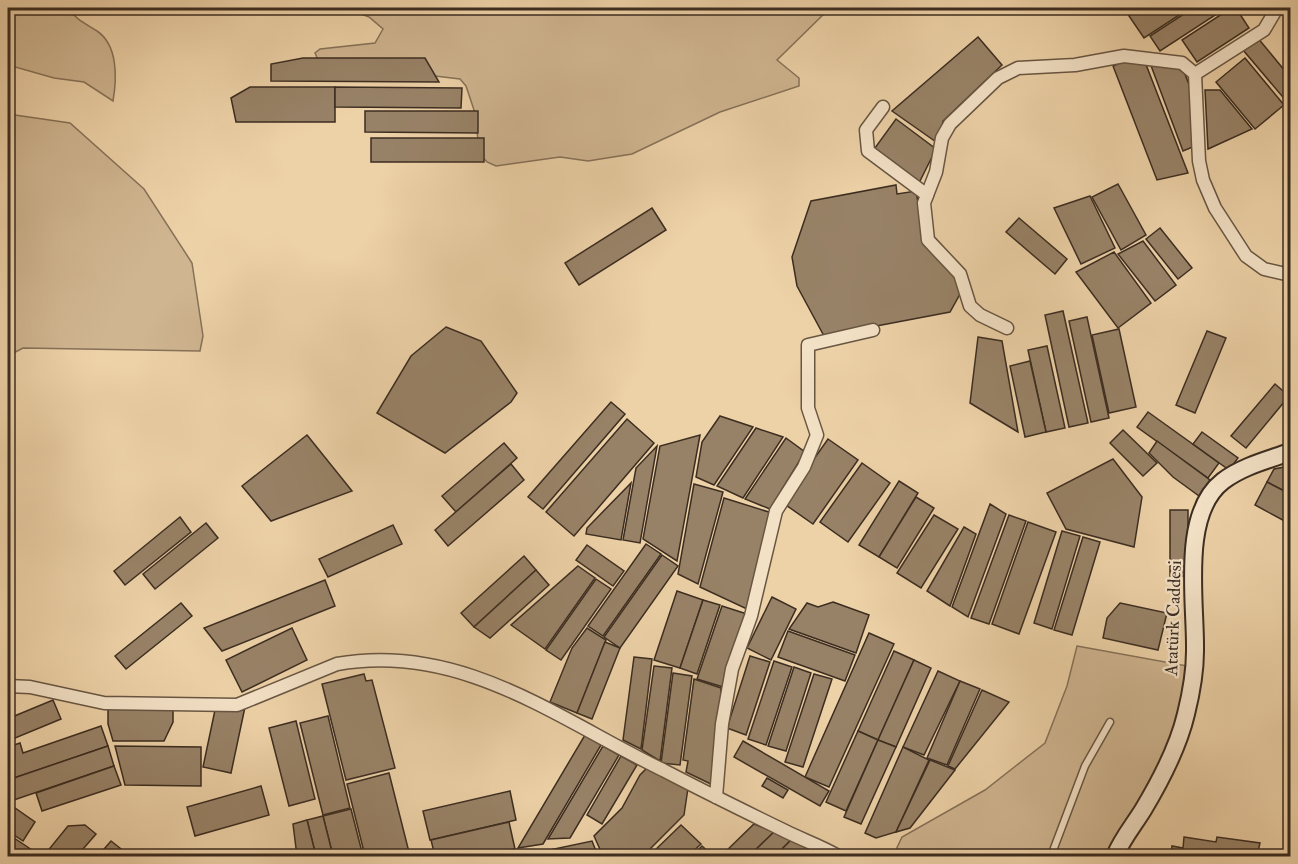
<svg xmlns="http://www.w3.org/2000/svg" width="1298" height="864" viewBox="0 0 1298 864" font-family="'IM FELL Double Pica',serif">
  <rect width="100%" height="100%" fill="#edd1a7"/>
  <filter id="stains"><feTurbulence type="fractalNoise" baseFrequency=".00333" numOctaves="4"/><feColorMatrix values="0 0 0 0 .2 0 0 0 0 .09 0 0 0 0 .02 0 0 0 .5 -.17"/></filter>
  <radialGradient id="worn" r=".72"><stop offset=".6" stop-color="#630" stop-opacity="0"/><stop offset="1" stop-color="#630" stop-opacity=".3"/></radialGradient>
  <g fill="#cfb590" stroke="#867158" stroke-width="1.5">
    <path d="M8,8H68C75,19 86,24 97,31C118,45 117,78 113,101L84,82L54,78L8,65Z"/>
    <path d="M345,8H830L777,60L799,78V86L720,112L632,154L588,161L560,157L496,166L487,162L480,154L474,110L466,86L460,79L319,62L315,53L320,49L375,43L383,29L369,17Z"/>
    <path d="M8,114L70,123L144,189L192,263L203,336L200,351L23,348L8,356Z"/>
    <path d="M1077,646L1193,667L1186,714L1115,856H893L902,837L985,790L1045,743L1067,686Z"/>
  </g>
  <g fill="#988267" stroke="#3c2d21" stroke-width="1.5">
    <path d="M1130,8H1190L1144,38L1125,10Z"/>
    <path d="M1193,8H1226L1160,51L1150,36Z"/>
    <path d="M1231,8H1236L1249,28L1197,62L1182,40Z"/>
    <path d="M978,37L1002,65L943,121L939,144L892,111Z"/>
    <path d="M1257,37L1290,77V99L1287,102L1243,50Z"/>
    <path d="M303,58H425L439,82L271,81V64Z"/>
    <path d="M1245,58L1284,105L1255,129L1216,82Z"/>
    <path d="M1129,59L1145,62L1188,173L1157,180L1113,66Z"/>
    <path d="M1150,63L1183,69L1193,95L1195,146L1183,151Z"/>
    <path d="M250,87H335V122H236L231,98Z"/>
    <path d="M335,87L462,88L461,108L335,107Z"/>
    <path d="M1205,90H1220L1252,129L1208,149Z"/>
    <path d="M365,111H478V133L365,132Z"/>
    <path d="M896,119L936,149L918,185L872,152Z"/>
    <rect x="371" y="138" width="113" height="24"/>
    <path d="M1118,184L1146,235L1121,250L1092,197Z"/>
    <path d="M896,185L897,194L916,191L925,242L958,279L960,294L950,312L824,336L797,286L792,257L811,201Z"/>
    <path d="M1090,196L1115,248L1081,264L1054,208Z"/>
    <path d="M652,208L666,230L579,285L565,263Z"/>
    <path d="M1019,218L1067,259L1055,274L1006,232Z"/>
    <path d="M1160,228L1192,268L1178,279L1146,239Z"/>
    <path d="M1143,241L1176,285L1155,301L1118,254Z"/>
    <path d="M1114,252L1151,303L1118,328L1076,272Z"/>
    <path d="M1063,311L1088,423L1069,427L1045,315Z"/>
    <path d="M1087,317L1109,418L1091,422L1069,321Z"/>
    <path d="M446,327L481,341L517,393L511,402L445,453L377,413L411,356Z"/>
    <path d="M1119,329L1136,407L1109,413L1092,335Z"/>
    <path d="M1207,331L1226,338L1195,413L1176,405Z"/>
    <path d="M978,337L1002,341L1018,432L970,403Z"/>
    <path d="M1047,346L1065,428L1046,432L1028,350Z"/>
    <path d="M1030,361L1046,432L1025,437L1010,366Z"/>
    <path d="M1275,384L1289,396L1246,448L1231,436Z"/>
    <path d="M611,402L625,414L543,509L528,497Z"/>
    <path d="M1148,412L1219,463L1208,478L1137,427Z"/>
    <path d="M720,416L753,427L714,485L696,477L702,442Z"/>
    <path d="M627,419L654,443L574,536L546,512Z"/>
    <path d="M756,428L783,437L743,498L717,486Z"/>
    <path d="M1123,430L1157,463L1143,476L1110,443Z"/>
    <path d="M1202,432L1238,458L1229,470L1193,444Z"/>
    <path d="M307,435L352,491L271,521L242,486Z"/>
    <path d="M700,435L677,561L643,539L660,446Z"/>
    <path d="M786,438L805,452L770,509L745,499Z"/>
    <path d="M828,439L858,460L813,524L783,503Z"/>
    <path d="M1157,441L1210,480L1199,496L1173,477L1149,453Z"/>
    <path d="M504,443L517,458L456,512L442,496Z"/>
    <path d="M657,446L640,543L623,540L636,468Z"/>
    <path d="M1113,459L1142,497L1134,547L1066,529L1047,493Z"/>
    <path d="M862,463L890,483L848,542L820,522Z"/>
    <path d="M511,464L524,480L448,546L435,530Z"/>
    <path d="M1290,466V494L1267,482L1274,469Z"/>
    <path d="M899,481L918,493L879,557L859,545Z"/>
    <path d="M1267,482L1290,494V524L1255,505Z"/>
    <path d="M631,483L621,540L586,534L587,528Z"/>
    <path d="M694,484L723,492L698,584L678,574Z"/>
    <path d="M916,497L934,508L897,568L879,557Z"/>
    <path d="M724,498L772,513L749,610L700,587Z"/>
    <path d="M990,504L1006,514L968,617L952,607Z"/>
    <rect x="1170" y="510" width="18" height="66"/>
    <path d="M934,515L958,529L921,588L897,573Z"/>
    <path d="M1009,515L1026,521L989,624L971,618Z"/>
    <path d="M180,517L191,532L125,585L114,571Z"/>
    <path d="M1028,522L1056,532L1019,634L992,624Z"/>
    <path d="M206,523L218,538L155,589L143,574Z"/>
    <path d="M393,525L402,544L328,577L319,559Z"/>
    <path d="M964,527L976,534L950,606L927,591Z"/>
    <path d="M1062,531L1080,536L1052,629L1034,623Z"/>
    <path d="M1083,537L1100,542L1072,635L1054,630Z"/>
    <path d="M646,544L661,554L603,636L588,626Z"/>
    <path d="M587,545L624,571L613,586L576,560Z"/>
    <path d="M662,555L678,566L620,648L604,637Z"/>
    <path d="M524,556L536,570L474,627L461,613Z"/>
    <path d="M578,566L595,578L545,649L511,625Z"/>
    <path d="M536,570L549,585L490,638L474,627Z"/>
    <path d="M596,579L611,589L561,660L546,650Z"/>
    <path d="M325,580L335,606L222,651L204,628Z"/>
    <path d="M677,591L703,600L680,668L654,660Z"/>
    <path d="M772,597L796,609L771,660L747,648Z"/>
    <path d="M703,600L720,605L697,674L680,668Z"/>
    <path d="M833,602L869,615L856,653L789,629L807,603L818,607Z"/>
    <path d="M181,603L192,616L126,669L115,656Z"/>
    <path d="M1120,603L1167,613L1158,650L1103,638L1107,618Z"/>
    <path d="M722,606L747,614L723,687L697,679Z"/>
    <path d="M292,628L307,660L242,692L226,660Z"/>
    <path d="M587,628L606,640L577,713L550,702L572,648Z"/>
    <path d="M788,631L855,655L845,681L778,657Z"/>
    <path d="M869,633L894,644L829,787L805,777Z"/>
    <path d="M605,642L620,648L592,719L577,713Z"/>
    <path d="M894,651L914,660L878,740L858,731Z"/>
    <path d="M750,656L770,662L746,735L727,728Z"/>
    <path d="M634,657L652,659L641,749L623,740Z"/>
    <path d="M914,660L931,668L896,747L878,740Z"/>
    <path d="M774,661L792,667L766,745L748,739Z"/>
    <path d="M654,666L672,668L660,761L642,750Z"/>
    <path d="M794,667L811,673L786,751L768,746Z"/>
    <path d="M938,671L960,681L924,755L903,747Z"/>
    <path d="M673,673L692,676L680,765L661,763Z"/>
    <path d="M364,674L366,681L372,680L395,768L346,780L322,684Z"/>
    <path d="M814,674L832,679L803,767L785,762Z"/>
    <path d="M694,679L721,688L717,787L686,772L688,761L683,760Z"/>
    <path d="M960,681L980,689L947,765L927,758Z"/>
    <path d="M982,690L1009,702L955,769L948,766Z"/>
    <path d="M53,700L61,719L8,741V711L12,717Z"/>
    <path d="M108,707H173V722L164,741H113L108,724Z"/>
    <path d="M245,707L231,773L203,767L215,710Z"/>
    <path d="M328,716L350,808L323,815L300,723Z"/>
    <path d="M296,721L315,799L289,806L269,728Z"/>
    <path d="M101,726L108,746L8,780V747L20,743L23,753Z"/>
    <path d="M858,731L878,740L846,811L826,802Z"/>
    <path d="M585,735L601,745L543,844L518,848Z"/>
    <path d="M878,740L896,747L861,824L844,817Z"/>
    <path d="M743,741L829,791L820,806L734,757Z"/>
    <path d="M108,746L114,766L8,802V780Z"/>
    <path d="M115,746L201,747V786L125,785Z"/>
    <path d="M603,746L619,755L570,838L548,839Z"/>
    <path d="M903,747L929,760L896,832L876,838L865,833Z"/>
    <path d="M621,756L637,765L602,824L587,815Z"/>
    <path d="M930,760L955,770L910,828L896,832Z"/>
    <path d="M114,766L121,785L42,811L36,793Z"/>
    <path d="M647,768L688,788L684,815L643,856H603L594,836L622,808L640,775Z"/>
    <path d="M389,773L410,856H365L347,784Z"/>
    <path d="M767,778L788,790L783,798L762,786Z"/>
    <path d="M261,786L269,815L195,836L187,807Z"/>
    <path d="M510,791L516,820L430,840L423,811Z"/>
    <path d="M8,803L35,822L23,841L8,831Z"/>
    <path d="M351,809L363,856H333L323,816Z"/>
    <path d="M323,816L333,856H316L307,820Z"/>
    <path d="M307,820L316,856H297L293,824Z"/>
    <path d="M509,822L515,849L482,856H435L431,840Z"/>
    <path d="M754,824L774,832L749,856H724L722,855Z"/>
    <path d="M85,825L96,834L77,856H51L46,853L68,826Z"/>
    <path d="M681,825L701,844L688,856H649Z"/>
    <path d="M774,832L792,839L775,856H749Z"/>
    <path d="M8,834L41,856H8Z"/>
    <path d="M1184,837L1216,842L1217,837L1260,843L1257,856H1162V852L1171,854L1172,846L1183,848Z"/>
    <path d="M792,839L814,850L807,856H775Z"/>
    <path d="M111,841L130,856H98Z"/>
    <path d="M592,841L598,856H521Z"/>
    <path d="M702,846L713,856H692Z"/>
  </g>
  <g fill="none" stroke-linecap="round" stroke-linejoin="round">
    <defs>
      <path id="lane" d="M1051,856L1085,766L1110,722"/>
      <g id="street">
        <path d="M1195,74L1264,30L1277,8"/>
        <path d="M883,107L866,130L868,151L927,195"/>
        <path d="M1007,328L980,315L970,306L960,274L928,240L924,203L936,172L942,138L950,124L998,78L1018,68L1075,65L1124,56L1182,63L1195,74L1199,161L1203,180L1215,208L1246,256L1264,269L1290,275"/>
        <path d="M8,686L30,687L104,703L237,705L337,664C461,642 558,719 663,770C703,791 744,811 785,831C803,840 821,846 838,856"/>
        <path d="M716,797L722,724L732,669L751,616L776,511L804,467L817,435L808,408V345L873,330"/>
      </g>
      <path id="secondary" d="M1115,856C1122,839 1133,826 1143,810C1161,780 1178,748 1186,714C1191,694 1195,671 1195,651C1196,602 1180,514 1223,481C1243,466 1268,460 1290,452"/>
    </defs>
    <use href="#lane" stroke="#685642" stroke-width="9"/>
    <use href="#street" stroke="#685642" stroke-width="15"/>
    <use href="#secondary" stroke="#3c2d21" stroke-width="20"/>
    <use href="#lane" stroke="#f3e1c6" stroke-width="6"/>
    <use href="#street" stroke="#f3e1c6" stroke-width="12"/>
    <use href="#secondary" stroke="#f3e1c6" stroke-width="16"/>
  </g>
  <g text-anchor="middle" stroke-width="4.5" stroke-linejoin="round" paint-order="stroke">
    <g font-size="18" fill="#3c2d21" stroke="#f3e1c6">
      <text transform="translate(1173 618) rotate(-88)" y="6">Atatürk Caddesi</text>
    </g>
  </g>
  <rect width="1298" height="864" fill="none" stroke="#edd1a7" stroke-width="30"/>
  <rect x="9" y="9" width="1280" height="846" fill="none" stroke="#3c2d21" stroke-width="3"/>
  <rect x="15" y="15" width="1268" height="834" fill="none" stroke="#3c2d21" stroke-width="1.5"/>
  <rect width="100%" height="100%" filter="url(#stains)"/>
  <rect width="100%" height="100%" fill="url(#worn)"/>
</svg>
